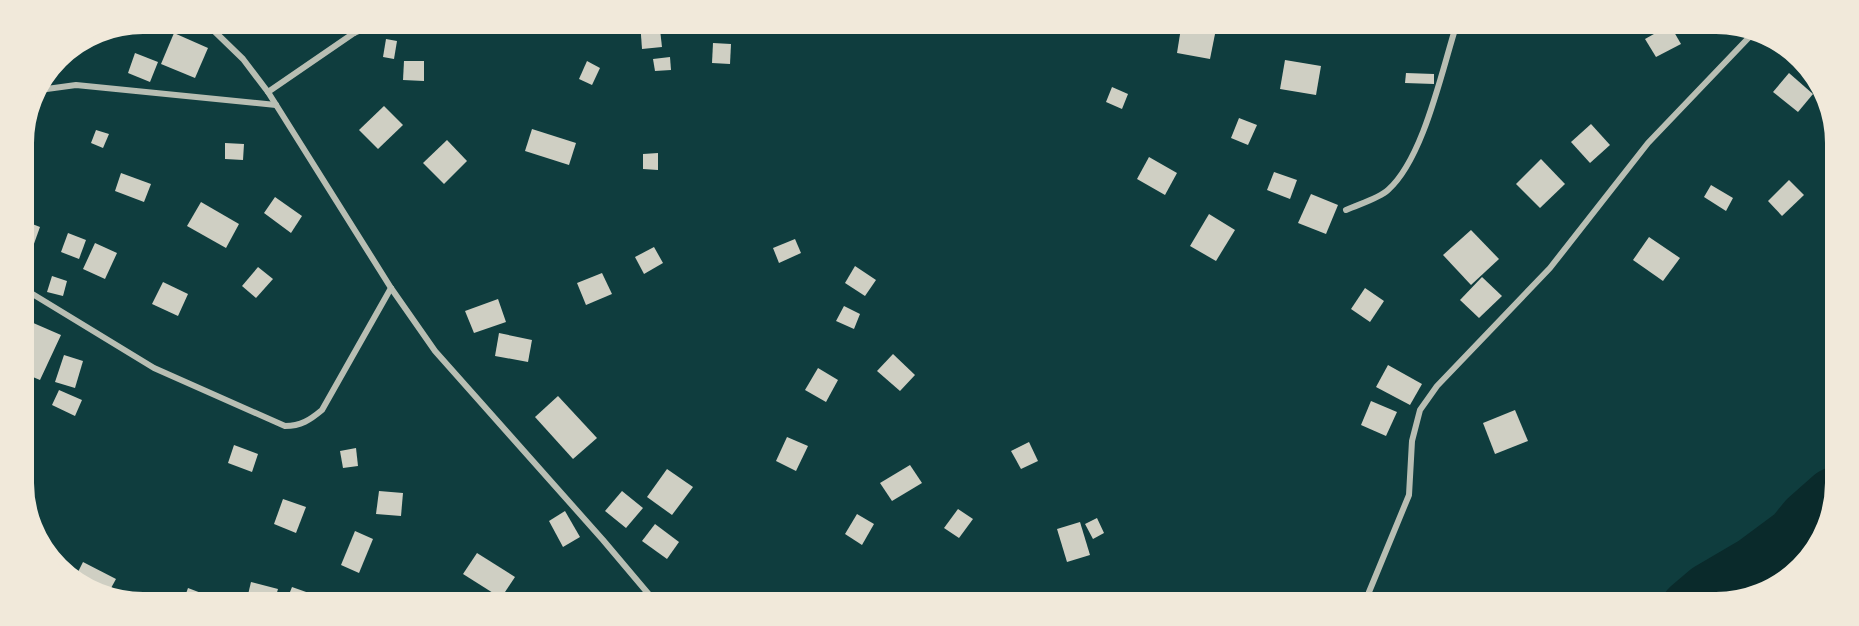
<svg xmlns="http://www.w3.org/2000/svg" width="1859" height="626" viewBox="0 0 1859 626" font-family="Figtree,sans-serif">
  <rect width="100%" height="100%" fill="#0f3d3e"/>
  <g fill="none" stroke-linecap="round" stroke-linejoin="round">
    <path stroke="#0a2a2b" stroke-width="51" d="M1687,606L1707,589L1753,562L1792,533L1805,517L1831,494L1835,492"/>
  </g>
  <g fill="#cfcfc3">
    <path d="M640,21H659L662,47L642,49Z"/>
    <path d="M1497,23H1517L1509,33Z"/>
    <path d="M1670,25L1681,44L1656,57L1645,39Z"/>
    <path d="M1181,28L1215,34L1210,59L1177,53Z"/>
    <path d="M174,33L208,48L195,78L161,64Z"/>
    <path d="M386,39L397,41L394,59L383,57Z"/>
    <path d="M713,43L731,44L730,64L712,63Z"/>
    <path d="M135,53L158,62L150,82L128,73Z"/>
    <path d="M670,57L671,70L655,71L653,59Z"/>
    <path d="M1285,60L1321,66L1316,95L1280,89Z"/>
    <path d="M404,61H424V81L403,80Z"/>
    <path d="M587,61L600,68L592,85L579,79Z"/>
    <path d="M1406,73L1434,74V84L1405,83Z"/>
    <path d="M1789,73L1813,94L1798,112L1773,92Z"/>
    <path d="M1112,87L1128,94L1122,109L1106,102Z"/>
    <path d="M384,106L403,125L378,149L359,130Z"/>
    <path d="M1239,118L1257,125L1248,145L1231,138Z"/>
    <path d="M1591,124L1610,145L1590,163L1571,142Z"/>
    <path d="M532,129L576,143L569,165L525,151Z"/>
    <path d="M96,130L109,134L103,148L91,143Z"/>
    <path d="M447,140L467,161L444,184L423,163Z"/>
    <path d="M225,143L244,144L243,160L225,159Z"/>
    <path d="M658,153V170L643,169V154Z"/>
    <path d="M1149,157L1177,173L1165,195L1137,179Z"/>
    <path d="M1541,159L1565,184L1540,208L1516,184Z"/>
    <path d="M1274,172L1297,180L1290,199L1267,190Z"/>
    <path d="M121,173L151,184L144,202L115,191Z"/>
    <path d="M1789,180L1804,195L1782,216L1768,201Z"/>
    <path d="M1711,185L1733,198L1726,211L1704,197Z"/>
    <path d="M1837,187V209L1827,193Z"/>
    <path d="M1311,194L1338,205L1326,234L1298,223Z"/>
    <path d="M275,197L302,216L291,233L264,213Z"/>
    <path d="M201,202L239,224L226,248L187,226Z"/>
    <path d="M1209,214L1235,230L1216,261L1190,246Z"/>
    <path d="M22,220L40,227L31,252L20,248Z"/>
    <path d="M1471,230L1499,259L1471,285L1443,255Z"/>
    <path d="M68,233L86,240L79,259L61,252Z"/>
    <path d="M1649,237L1680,258L1663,281L1633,260Z"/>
    <path d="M795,239L801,253L779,263L773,248Z"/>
    <path d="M95,243L117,253L105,279L83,269Z"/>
    <path d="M654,247L663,263L644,274L635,257Z"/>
    <path d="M855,266L876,280L865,296L845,283Z"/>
    <path d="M258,267L273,279L256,298L242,286Z"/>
    <path d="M602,273L612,294L586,305L577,283Z"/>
    <path d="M52,276L67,281L63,296L47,292Z"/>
    <path d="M1482,277L1502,296L1479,318L1460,300Z"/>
    <path d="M163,282L188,294L178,316L152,304Z"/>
    <path d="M1365,288L1384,301L1370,322L1351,309Z"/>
    <path d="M498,299L506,322L474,333L465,311Z"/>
    <path d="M844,306L860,314L854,329L836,321Z"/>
    <path d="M31,322L61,335L40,380L21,372V344Z"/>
    <path d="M499,333L532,340L528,362L495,356Z"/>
    <path d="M893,354L915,375L900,391L877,371Z"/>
    <path d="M64,355L83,361L75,388L55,382Z"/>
    <path d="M1388,365L1422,384L1410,405L1376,387Z"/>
    <path d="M818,368L838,380L826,402L805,390Z"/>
    <path d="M59,390L82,400L75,416L52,405Z"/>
    <path d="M558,396L597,438L573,459L535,417Z"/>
    <path d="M1371,401L1397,412L1386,436L1361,425Z"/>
    <path d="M1515,410L1528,441L1495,454L1483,423Z"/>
    <path d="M787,437L808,446L796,471L776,461Z"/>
    <path d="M1029,442L1038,461L1021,469L1011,451Z"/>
    <path d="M234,445L258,454L252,472L228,463Z"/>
    <path d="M356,448L358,466L343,468L340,451Z"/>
    <path d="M910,465L922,483L892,501L880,483Z"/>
    <path d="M667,469L693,487L672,515L647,497Z"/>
    <path d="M379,491L403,493L401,516L376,514Z"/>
    <path d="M622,491L643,508L626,528L605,511Z"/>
    <path d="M283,499L306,507L296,533L274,524Z"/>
    <path d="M958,509L973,519L959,538L944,528Z"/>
    <path d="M565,511L580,537L563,547L549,521Z"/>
    <path d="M857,514L874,524L862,545L845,534Z"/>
    <path d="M1097,518L1104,533L1093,539L1085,524Z"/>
    <path d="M1080,522L1090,555L1067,562L1057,529Z"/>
    <path d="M655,524L679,542L667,559L642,541Z"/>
    <path d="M355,531L373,539L359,573L341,565Z"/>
    <path d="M477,553L515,577L501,598L463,574Z"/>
    <path d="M83,562L116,579L105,599L74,580Z"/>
    <path d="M251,582L278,589L274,603H246Z"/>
    <path d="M292,587L309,593L305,603L286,602Z"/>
    <path d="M188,588L209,596L207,602H183Z"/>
    <path d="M325,596L340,603H322Z"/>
    <path d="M734,598L744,604H731Z"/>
    <path d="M601,599L614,603H599Z"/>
    <path d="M1242,600L1243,605H1221V604Z"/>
  </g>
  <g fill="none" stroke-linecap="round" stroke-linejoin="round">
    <g stroke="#b8beb3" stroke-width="6">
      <path d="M198,20L211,28L243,59L268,92L391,288L435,351L603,540L657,604"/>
      <path d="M353,20L354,33"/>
      <path d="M32,91L76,85L276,105"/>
      <path d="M268,92L354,33L384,20"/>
      <path d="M1346,210C1359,204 1378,199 1388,190C1424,158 1442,69 1457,23"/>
      <path d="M21,287L154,368L285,426C301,426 310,420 322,410L391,288"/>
      <path d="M1369,592L1409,495L1412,441L1420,410L1437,386L1550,268L1648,143L1757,29"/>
    </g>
  </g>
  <path d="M0 0H1859V626H0ZM143 30H1716A113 113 0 0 1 1829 143V483A113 113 0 0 1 1716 596H143A113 113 0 0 1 30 483V143A113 113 0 0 1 143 30Z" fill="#f1e9da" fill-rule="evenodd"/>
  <path fill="none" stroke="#f1e9da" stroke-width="8" d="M143 30H1716A113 113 0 0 1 1829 143V483A113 113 0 0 1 1716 596H143A113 113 0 0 1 30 483V143A113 113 0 0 1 143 30Z"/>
</svg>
